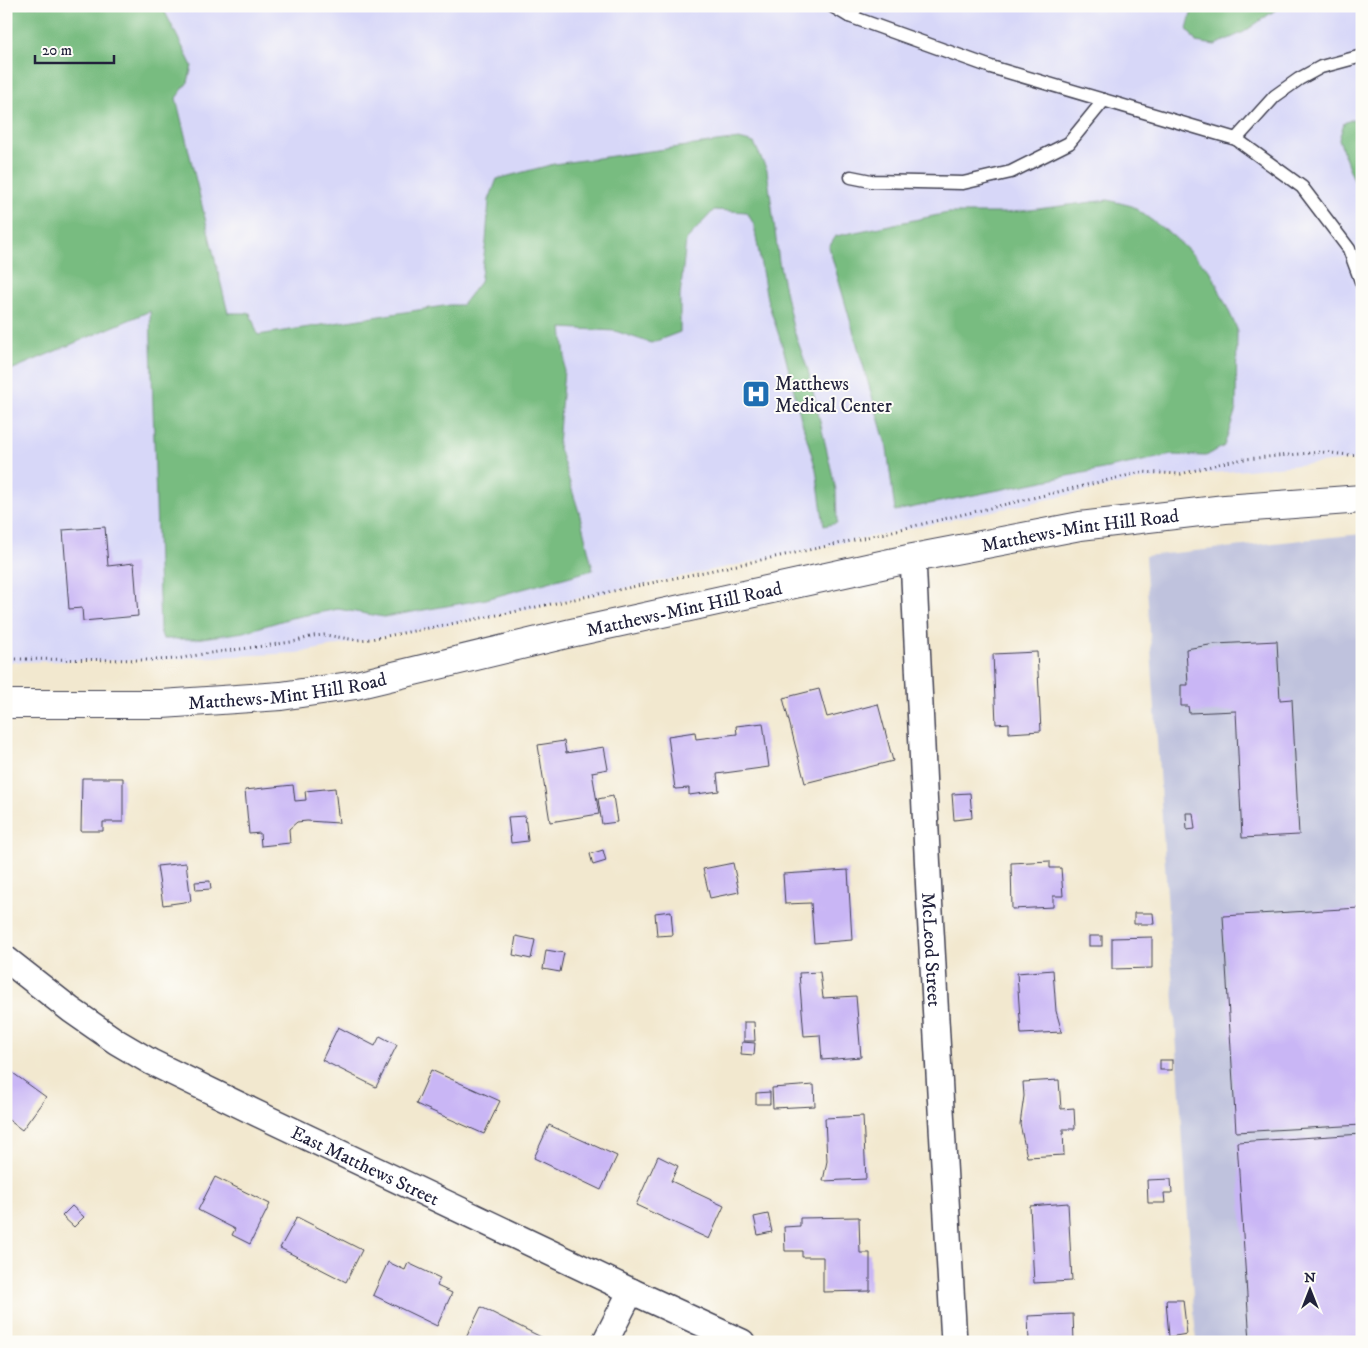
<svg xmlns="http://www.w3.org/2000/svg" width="1368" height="1348" viewBox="0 0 1368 1348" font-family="'IM FELL DW Pica',serif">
  <rect width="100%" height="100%" fill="#fdfcf7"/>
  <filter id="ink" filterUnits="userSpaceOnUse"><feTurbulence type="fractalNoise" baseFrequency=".02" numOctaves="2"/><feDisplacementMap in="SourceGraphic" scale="10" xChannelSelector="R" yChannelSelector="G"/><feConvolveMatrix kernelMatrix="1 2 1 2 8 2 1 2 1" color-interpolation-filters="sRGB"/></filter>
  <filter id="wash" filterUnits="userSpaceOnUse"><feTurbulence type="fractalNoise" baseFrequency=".0096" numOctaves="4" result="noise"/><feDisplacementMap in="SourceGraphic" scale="20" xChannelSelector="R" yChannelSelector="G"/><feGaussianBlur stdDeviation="1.12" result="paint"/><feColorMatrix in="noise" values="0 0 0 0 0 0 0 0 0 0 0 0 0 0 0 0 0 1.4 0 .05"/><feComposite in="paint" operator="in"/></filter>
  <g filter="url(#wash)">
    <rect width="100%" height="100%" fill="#f2e8cf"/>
    <path fill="#d7d7f8" d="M88,6H1362V459L1140,480L508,613L297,653L153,660L6,662V372L150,311Z"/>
    <path fill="#bfc2dd" d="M1362,534V1342H1196L1145,556Z"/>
    <g fill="#78bc80" stroke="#4d6f5e">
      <path d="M6,6H162L192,66L188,82L176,98L228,313H250L258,335L450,305H462L480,282L486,242L489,200L497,179L554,164L739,139L754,143L767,170L779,262L793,328L808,370L836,490L837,523L824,526L816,469L801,419L784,351L767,299L754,225L747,212L714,210L686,240L680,296V332L651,343L615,331L562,328L565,357L558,445L579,512L593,570L486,599L384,617L338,609L291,618L244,632L195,639H163L160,630L150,311L6,372Z"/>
      <path d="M1193,6H1281L1244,32L1215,45L1196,42L1187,29Z"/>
      <path d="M1362,115V199L1347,163L1339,139L1344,123Z"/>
      <path d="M1108,200L1132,206L1172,235L1211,272L1237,329L1236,409L1224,446L1206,456L1172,455L895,511L887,448L829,247L836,236L948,213H1006Z"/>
    </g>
    <g id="blocks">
      <g fill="#c9b6f5">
        <path d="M105,527L108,566L134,563L138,616L83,621L82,608L69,609L63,530Z"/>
        <path d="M1277,641L1280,700L1292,699L1299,835L1242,838L1236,711L1189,713L1188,706H1181V685H1188L1186,649L1215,644Z"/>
        <path d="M1037,652L1041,731L1009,733V723L996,724L993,654Z"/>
        <path d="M819,689L827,717L878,704L893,761L805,783L783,698Z"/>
        <path d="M763,723L769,767L717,774L719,791L689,795V788L675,789L668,736L695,732L696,739L737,734L736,726Z"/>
        <path d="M564,741L566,753L604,747L608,769L592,772L599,814L550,822L538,745Z"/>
        <path d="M82,778H123V822H103V831H81Z"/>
        <path d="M293,785L295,801L306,800L305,791L335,788L339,823L307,821L297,822L289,829L290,843L261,846L260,833L249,834L245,790Z"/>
        <path d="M970,793L972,818L954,820L952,794Z"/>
        <path d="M613,796L617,822L602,824L598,799Z"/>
        <path d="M1186,813H1193L1195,829L1187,830Z"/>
        <path d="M525,816L528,841L511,843L508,817Z"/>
        <path d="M603,850L606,861L593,865L590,854Z"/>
        <path d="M1050,861V868H1061L1063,896H1053V907L1012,909L1011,863Z"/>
        <path d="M186,863L191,901L163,905L157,866Z"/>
        <path d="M733,863L739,892L710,898L703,869Z"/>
        <path d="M848,870L852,940L814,943L811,903L785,904L783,874Z"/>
        <path d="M210,881L211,889L196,890L195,882Z"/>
        <path d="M1360,908L1362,938V1125L1236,1132L1223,916Z"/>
        <path d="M671,911L673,935L657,936L655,913Z"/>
        <path d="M1134,913H1153L1154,924H1134Z"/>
        <path d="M516,936L535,940L531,959L513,955Z"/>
        <rect x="1089" y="936" width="13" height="10"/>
        <path d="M1152,937V968L1112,969V938Z"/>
        <path d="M546,950L564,953L560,972L543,969Z"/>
        <path d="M1053,970L1056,1011L1062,1032L1021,1034L1017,973Z"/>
        <path d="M820,972L823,998L856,996L861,1057L822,1060L820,1035L804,1036L799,973Z"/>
        <path d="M744,1022H754L755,1041H744Z"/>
        <path d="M338,1027L375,1046L380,1036L397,1045L376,1087L322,1060Z"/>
        <path d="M742,1042L755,1043L754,1055L741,1054Z"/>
        <rect x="1160" y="1060" width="12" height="10"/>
        <path d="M6,1068L46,1097L22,1130L6,1118Z"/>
        <path d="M431,1070L500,1101L484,1134L416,1104Z"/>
        <path d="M1059,1080L1061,1109L1074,1108L1075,1129H1063L1064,1155L1027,1157L1020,1124L1024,1096L1023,1082Z"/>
        <path d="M814,1085L815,1106L773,1108L772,1088Z"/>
        <path d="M770,1092V1104H756V1093Z"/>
        <path d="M863,1116L866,1179L823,1181L827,1161L825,1118Z"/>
        <path d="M549,1125L617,1156L601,1190L534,1158Z"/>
        <path d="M1362,1134V1342H1250L1237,1142Z"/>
        <path d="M658,1156L678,1166L671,1181L724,1206L709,1239L636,1205Z"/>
        <path d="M215,1177L270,1204L250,1244L232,1235L235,1229L198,1210Z"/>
        <path d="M1171,1179L1172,1193H1164L1165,1203H1148L1147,1180Z"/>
        <path d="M1068,1203L1072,1281L1034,1283L1030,1206Z"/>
        <path d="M72,1206L84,1217L74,1227L62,1216Z"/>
        <path d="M768,1214L772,1232L758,1235L754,1217Z"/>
        <path d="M297,1217L362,1250L346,1282L280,1248Z"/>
        <path d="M859,1217L860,1253H870V1291L823,1292V1257H802V1251H785L784,1227L800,1226V1218Z"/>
        <path d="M388,1262L405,1270L408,1263L440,1278L437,1286L452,1293L437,1326L373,1295Z"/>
        <path d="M1166,1300H1183L1187,1334L1169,1337Z"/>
        <path d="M481,1307L551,1342H468L465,1340Z"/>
        <path d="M1073,1314L1074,1342H1029L1028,1316Z"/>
      </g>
    </g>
  </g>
  <g filter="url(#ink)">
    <use href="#blocks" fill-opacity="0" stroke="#414051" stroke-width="1"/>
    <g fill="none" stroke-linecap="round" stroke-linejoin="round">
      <defs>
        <g id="service">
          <path d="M832,6L849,16L991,67L1236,139L1302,187L1349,249L1362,284"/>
          <path d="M849,16L858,6"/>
          <path d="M1236,139L1275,96L1299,79L1321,67L1362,56"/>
          <path d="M851,177L871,181L963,183L1011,172L1069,143L1104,100"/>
        </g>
        <g id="minor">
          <path id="s1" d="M913,558L929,894L954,1342"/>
          <path id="s2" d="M6,959L71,1010L117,1042L151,1062L256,1113L631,1291L742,1342"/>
          <path d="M605,1342L631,1291"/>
        </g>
        <g id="secondary">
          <path id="s3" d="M6,704H162L281,696L356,685L571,633L913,558L1080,526L1225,509L1362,499"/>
        </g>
      </defs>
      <use href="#service" stroke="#414051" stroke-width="15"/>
      <use href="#minor" stroke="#414051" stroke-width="28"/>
      <use href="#secondary" stroke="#414051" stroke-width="30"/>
      <path stroke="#414051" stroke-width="3" stroke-dasharray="1 4" stroke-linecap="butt" d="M6,658L14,659L153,660L177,659L203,654L278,644L297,641L313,636L325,635L356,640L371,639L508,613L842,543L1142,472L1181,474L1226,462L1245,459L1322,452L1349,455L1362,454"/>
      <use href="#service" stroke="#fff" stroke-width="12"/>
      <use href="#minor" stroke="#fff" stroke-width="25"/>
      <use href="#secondary" stroke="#fff" stroke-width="28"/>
    </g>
  </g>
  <defs>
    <symbol id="hospital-square" viewBox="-11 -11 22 22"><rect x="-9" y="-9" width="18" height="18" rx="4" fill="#1f6fb2" stroke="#fdfcf7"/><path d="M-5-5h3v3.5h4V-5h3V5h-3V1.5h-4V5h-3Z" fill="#fff"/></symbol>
  </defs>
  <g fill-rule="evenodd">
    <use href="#hospital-square" x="740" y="378" width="32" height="32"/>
  </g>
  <g text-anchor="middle" stroke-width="4" stroke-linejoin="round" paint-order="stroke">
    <g font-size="19" fill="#22223b" stroke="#fdfcf7" text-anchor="start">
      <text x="775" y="390">Matthews<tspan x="775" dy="22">Medical Center</tspan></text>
    </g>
    <g font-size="19" fill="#22223b" stroke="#fdfcf7">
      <text dy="7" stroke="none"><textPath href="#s3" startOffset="1092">Matthews-Mint Hill Road</textPath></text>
      <text dy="7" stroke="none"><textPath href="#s3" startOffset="688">Matthews-Mint Hill Road</textPath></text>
      <text dy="7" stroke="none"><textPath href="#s3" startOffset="282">Matthews-Mint Hill Road</textPath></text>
      <text dy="7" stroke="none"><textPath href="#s1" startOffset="392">McLeod Street</textPath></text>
      <text dy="7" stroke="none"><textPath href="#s2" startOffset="416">East Matthews Street</textPath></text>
    </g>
  </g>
  <rect width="1368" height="1348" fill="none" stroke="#fdfcf7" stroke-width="25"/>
  <g transform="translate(1310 1290)" stroke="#fdfcf7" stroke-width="4" paint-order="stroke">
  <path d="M0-4L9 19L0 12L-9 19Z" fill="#22223b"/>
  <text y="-8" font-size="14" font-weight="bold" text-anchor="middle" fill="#22223b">N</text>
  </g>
  <path d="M35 55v8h79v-8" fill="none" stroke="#22223b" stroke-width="2.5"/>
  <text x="42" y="55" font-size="15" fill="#22223b" stroke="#fdfcf7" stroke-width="4" paint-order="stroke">20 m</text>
</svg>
